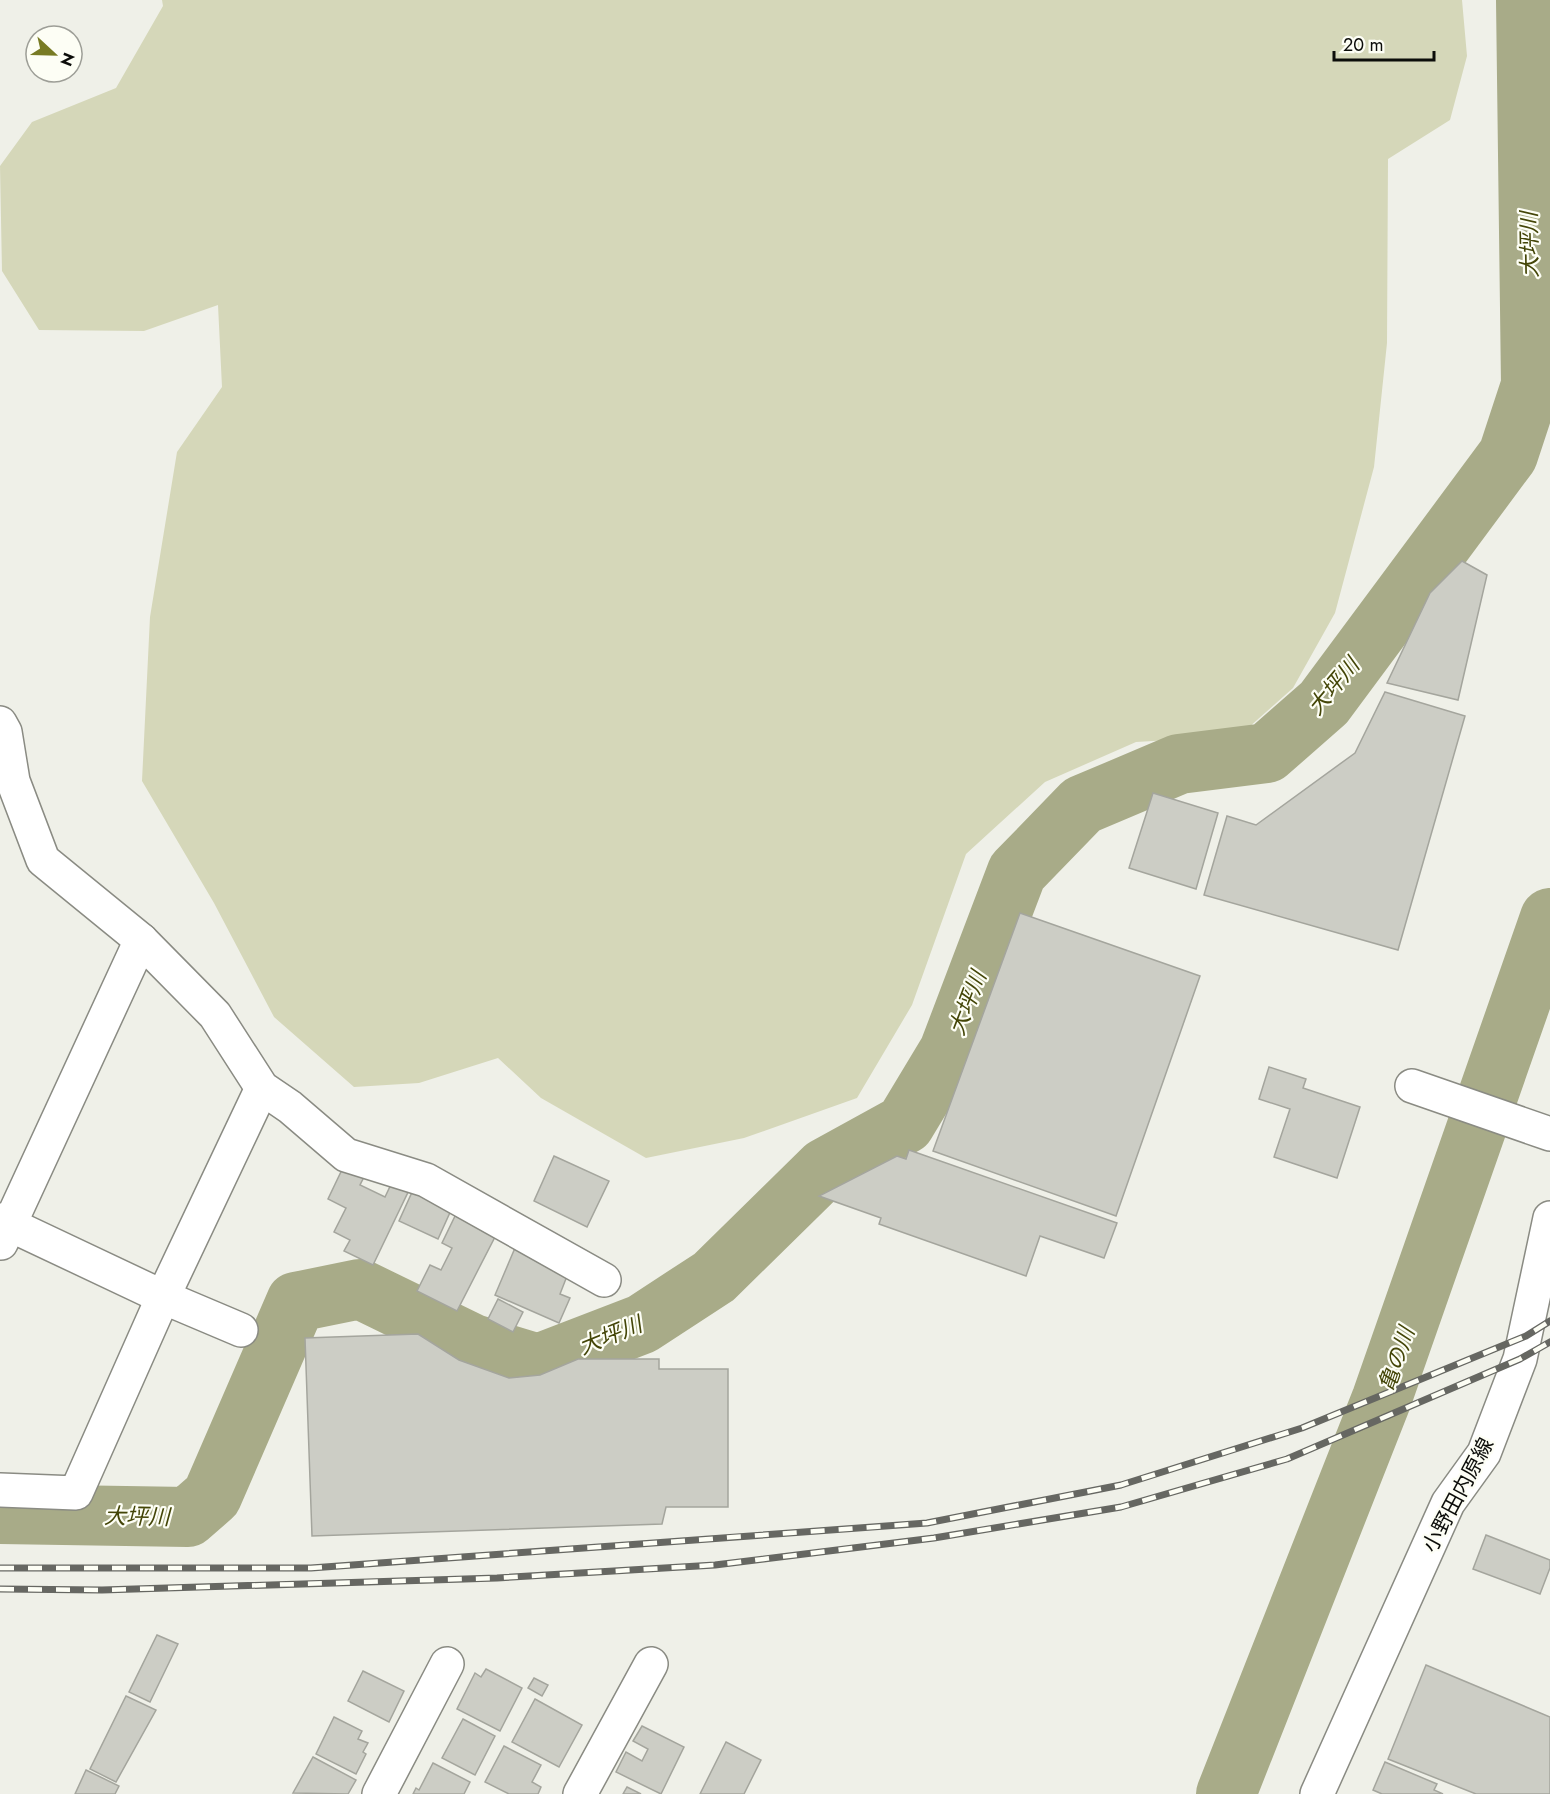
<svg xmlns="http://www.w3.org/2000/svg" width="1550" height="1794" viewBox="0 0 1550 1794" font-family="Jost,'Noto Sans JP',sans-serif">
  <rect width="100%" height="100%" fill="#eff0e8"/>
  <path fill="#d5d7b9" d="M162,0H1462L1467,56L1450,120L1388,159L1387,343L1374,467L1335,613L1293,688L1239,736L1136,742L1045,782L966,854L912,1005L857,1098L744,1138L646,1158L541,1098L498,1058L419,1083L354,1087L274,1017L214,903L142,781L150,617L177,452L222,387L218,305L144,331L39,330L2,271L0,166L32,122L116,88L163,6Z"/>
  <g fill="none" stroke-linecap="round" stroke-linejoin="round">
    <g stroke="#a8ab88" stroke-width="60">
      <path d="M0,1514L188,1517L212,1496L296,1302L360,1289L473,1344L538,1364L642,1324L714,1277L825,1168L905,1124L949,1051L1017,872L1082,805L1179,764L1267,753L1324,703L1508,455L1531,385L1526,0"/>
      <path d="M1226,1794L1382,1398L1550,918"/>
    </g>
  </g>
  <g fill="#cccdc5" stroke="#a4a59d" stroke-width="1.5">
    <path d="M1462,561L1487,575L1458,700L1387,683L1430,593Z"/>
    <path d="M1385,692L1465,716L1398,950L1204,895L1227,816L1256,825L1355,753Z"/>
    <path d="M1153,793L1218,813L1196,889L1129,868Z"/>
    <path d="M1020,913L1200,976L1116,1216L933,1151Z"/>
    <path d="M1269,1067L1306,1079L1303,1088L1360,1107L1337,1178L1274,1157L1290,1109L1259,1099Z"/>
    <path d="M909,1150L1117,1223L1104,1258L1040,1236L1026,1276L879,1224L881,1218L819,1196L897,1156L906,1159Z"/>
    <path d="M349,1155L370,1165L360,1185L385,1197L394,1178L411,1186L373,1265L344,1251L350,1240L334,1232L346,1208L328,1199Z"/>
    <path d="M554,1156L609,1181L587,1227L534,1201Z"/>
    <path d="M413,1190L452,1208L438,1239L399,1221Z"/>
    <path d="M457,1212L497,1233L457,1311L417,1291L430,1265L441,1270L452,1248L442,1243Z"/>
    <path d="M515,1248L569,1271L560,1294L570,1298L559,1323L495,1295Z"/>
    <path d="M498,1299L523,1312L513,1332L488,1319Z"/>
    <path d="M418,1334L459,1360L509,1378L540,1375L578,1359H659V1369H728V1507H666L662,1524L312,1536L305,1338Z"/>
    <path d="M1486,1535L1550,1560V1568L1540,1594L1473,1569Z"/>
    <path d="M157,1635L178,1644L150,1702L129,1692Z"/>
    <path d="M1426,1665L1550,1717V1794H1476L1388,1759Z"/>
    <path d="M486,1669L522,1688L500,1731L457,1709L475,1673L481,1677Z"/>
    <path d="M363,1671L404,1691L389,1722L348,1701Z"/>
    <path d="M534,1678L548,1685L542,1696L528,1688Z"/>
    <path d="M126,1696L156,1710L116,1782L90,1769Z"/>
    <path d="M535,1699L582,1725L559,1767L512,1742Z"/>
    <path d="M334,1717L362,1731L358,1739L368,1743L363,1752L366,1754L356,1774L316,1754Z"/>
    <path d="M463,1719L495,1736L475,1775L442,1758Z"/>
    <path d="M642,1726L684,1747L661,1794L616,1772L626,1752L642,1761L648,1749L633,1741Z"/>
    <path d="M726,1742L761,1760L744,1794H700Z"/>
    <path d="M504,1746L541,1765L532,1782L541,1787L538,1794H509L485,1782Z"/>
    <path d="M313,1757L356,1780L348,1794L293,1793Z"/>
    <path d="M1385,1762L1437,1784L1434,1790L1443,1794H1382L1373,1790Z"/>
    <path d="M433,1763L470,1782L464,1794H413L416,1788L419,1790Z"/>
    <path d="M86,1770L119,1786L115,1794H75Z"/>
    <path d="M627,1787L641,1794H623Z"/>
  </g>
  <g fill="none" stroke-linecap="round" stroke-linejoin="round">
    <defs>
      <g id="minor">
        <path d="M0,723L5,732L13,781L43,860L141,940L215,1015L262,1088L290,1107L346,1155L426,1180L604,1280"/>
        <path d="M1412,1086L1550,1134"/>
        <path d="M0,1220L163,1297L262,1088"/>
        <path d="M1,1243L141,940"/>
        <path d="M0,1490L76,1493L163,1297L241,1330"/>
        <path d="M379,1794L447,1664"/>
        <path d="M580,1794L651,1664"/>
      </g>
      <path id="major" d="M1317,1794L1448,1503L1484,1453L1520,1359L1550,1218"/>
    </defs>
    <use href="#minor" stroke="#8a8b83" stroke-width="36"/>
    <use href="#major" stroke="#8a8b83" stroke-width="36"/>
    <use href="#minor" stroke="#fff" stroke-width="33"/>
    <use href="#major" stroke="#fff" stroke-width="33"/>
    <defs>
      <g id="rail">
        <path d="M0,1568H311L927,1523L1121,1485L1302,1428L1526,1336L1550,1321"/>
        <path d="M0,1589L102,1590L497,1578L715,1565L934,1538L1121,1507L1287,1459L1520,1359L1550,1342"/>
      </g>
    </defs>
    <use href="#rail" stroke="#666762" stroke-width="7"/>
    <use href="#rail" stroke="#fdfef5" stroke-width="4.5" stroke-dasharray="14" stroke-linecap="butt"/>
  </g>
  <g text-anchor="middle" stroke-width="4.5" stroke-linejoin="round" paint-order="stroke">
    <g font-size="21" fill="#0c0d0a" stroke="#fdfef5">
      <text transform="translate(1458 1495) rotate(-62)" y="7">小野田内原線</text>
    </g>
    <g font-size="22" font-style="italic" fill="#434507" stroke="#fdfef5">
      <text transform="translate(1529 245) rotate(-91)" y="8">大坪川</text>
      <text transform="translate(1333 686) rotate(-50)" y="8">大坪川</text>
      <text transform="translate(967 1003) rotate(-69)" y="8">大坪川</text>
      <text transform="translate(610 1335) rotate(-22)" y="8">大坪川</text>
      <text transform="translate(1396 1359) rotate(-71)" y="8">亀の川</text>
      <text transform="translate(137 1516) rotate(1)" y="8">大坪川</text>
    </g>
  </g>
  <g transform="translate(54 54) rotate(112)"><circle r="28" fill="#fdfef5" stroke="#9d9e97" stroke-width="1.5"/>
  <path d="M0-4.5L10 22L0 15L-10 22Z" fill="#787b24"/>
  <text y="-9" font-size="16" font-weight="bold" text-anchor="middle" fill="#0c0d0a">N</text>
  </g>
  <path d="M1334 51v9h100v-9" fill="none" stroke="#0c0d0a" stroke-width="3"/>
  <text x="1343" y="51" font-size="18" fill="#0c0d0a" stroke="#fdfef5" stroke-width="4.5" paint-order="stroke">20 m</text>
</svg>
